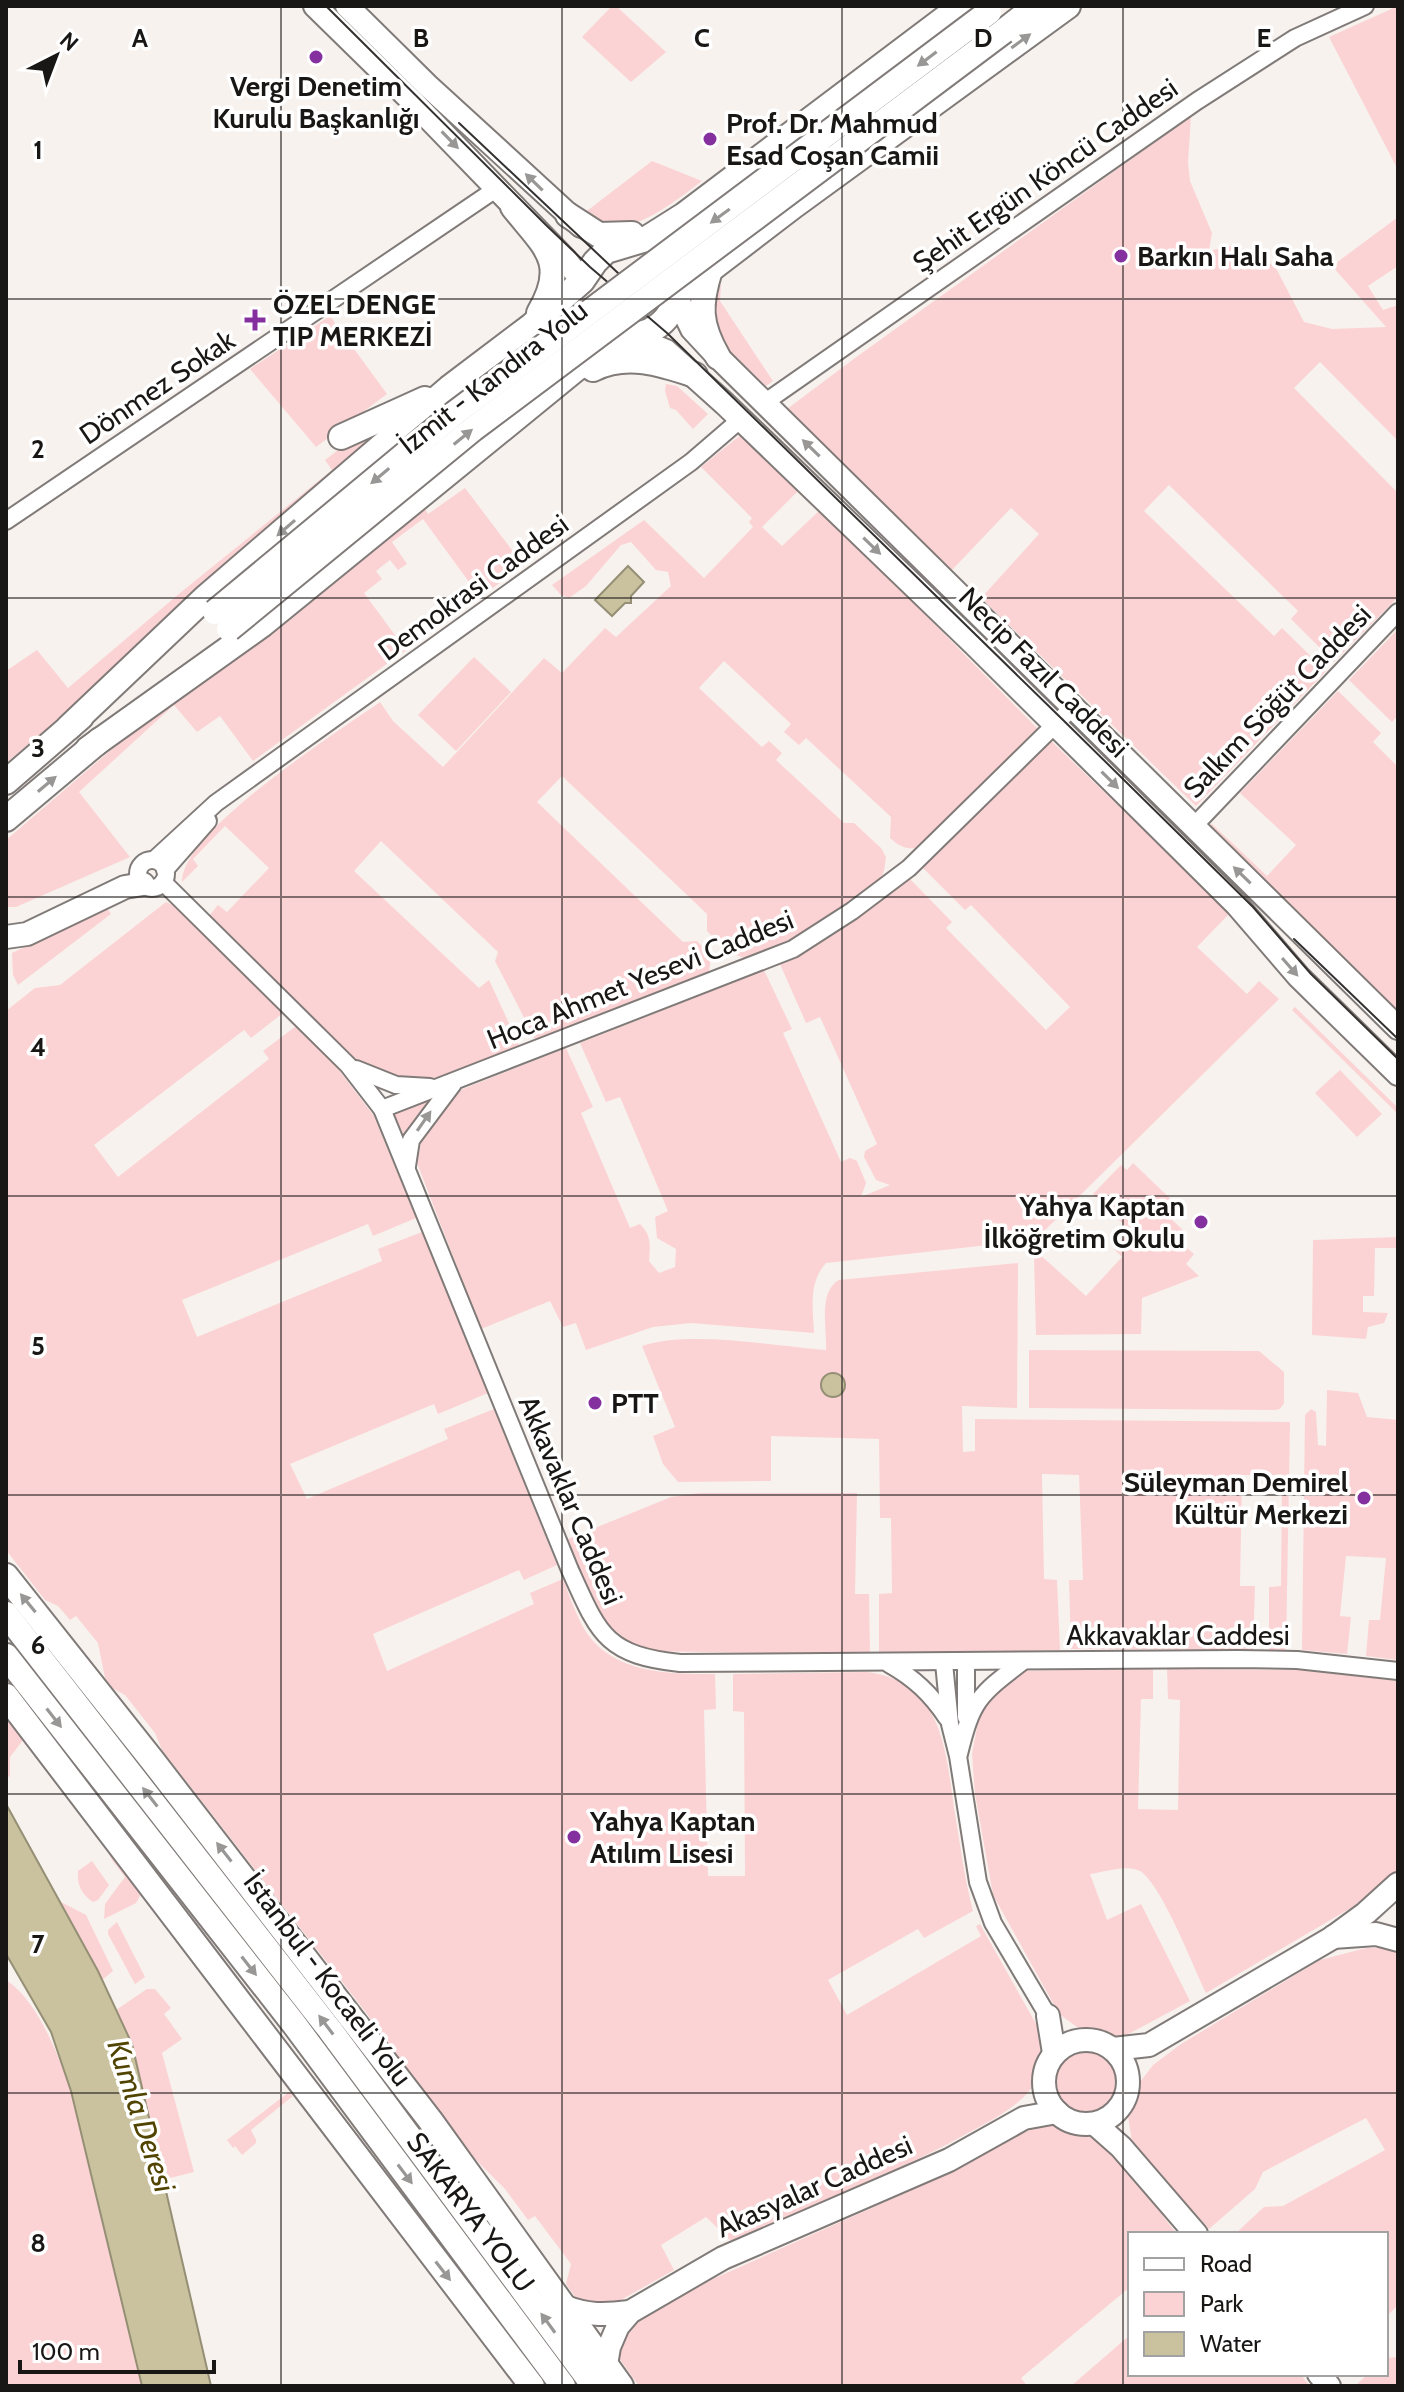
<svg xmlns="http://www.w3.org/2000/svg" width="1404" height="2392" viewBox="0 0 1404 2392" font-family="Cabin,sans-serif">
  <rect width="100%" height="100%" fill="#f7f2ee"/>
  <g fill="#fcd3d4">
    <path d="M612,6H616L666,52L631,82L582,37Z"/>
    <path d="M1398,6V170L1329,37Z"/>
    <path d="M1191,116L1188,163L1190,181L1212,233L1209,251L1235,245L1269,262L1277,270L1304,322L1332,329L1386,327L1332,266L1398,217V266L1368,286L1383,310L1398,305V441L1320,362L1294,388L1398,493V597L1334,662L1291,619L1298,611L1169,485L1144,511L1274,636L1282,628L1326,671L1196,806L981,598L1039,534L1011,508L952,570L787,409L855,358Z"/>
    <path d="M652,161L702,181C684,195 648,223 625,225C610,227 596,220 583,214Z"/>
    <path d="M716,283L721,285L720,301L773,381L766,386C731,351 701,337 716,283Z"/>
    <path d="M330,316L387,394L316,447L250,369Z"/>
    <path d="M666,384L677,386L708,414L693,429L676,410L670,408L665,391Z"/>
    <path d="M405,420L103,682L6,763V671L37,650L68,688L180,593L332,470L325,460L342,447Z"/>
    <path d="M743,433L800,489L762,527L782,546L821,509L1040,731L922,847C908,850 901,848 890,838L891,817L806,738L799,745L784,732L791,724L724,661L699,688L762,747L769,741L782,753L776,760L844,823H854L881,848L886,857C885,863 885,870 882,876C864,904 779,946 747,959L728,952L707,931V914L562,776L537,802L683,942L697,941C709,953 714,959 707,975L536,1041L495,961L498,952L381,841L354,871L479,988L489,980L520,1047L441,1078L399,1076L373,1069L356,1060L331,1039L209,916L218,905L227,912L269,868L225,826L193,859L198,866L182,882C181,831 338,732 380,702L393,721L443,767L544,658L562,673L605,628L616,637L671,586L668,572L656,570L631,542L621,545L586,586L569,598L561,595L552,585L644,520L704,578L753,527L749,522L752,518L701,467Z"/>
    <path d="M465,488L524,566L480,597L423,519L392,542L407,564L398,570L390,560L376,571L382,579L364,593L406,650L253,761L220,716L197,732L174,705L79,792L130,857L16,907H6V840L118,744L182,696L231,663L420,510L425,509L428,514Z"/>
    <path d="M1398,629V715L1392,722L1349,680Z"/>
    <path d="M474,657L511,692L456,751L418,715Z"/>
    <path d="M1338,691L1381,733L1373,742L1398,767V1015L1206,829L1212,824L1267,876L1296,845L1240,793Z"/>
    <path d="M1049,739L1230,913L1197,947L1247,994L1259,981L1279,999L1035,1240L826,1263C808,1283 813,1308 814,1333L691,1323L653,1327L586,1350L576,1323L563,1327L550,1301L481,1329L417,1163L422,1139L453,1093L566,1048L593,1107L581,1113L630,1228L640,1224C652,1236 650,1245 649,1261L659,1273L675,1267L676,1249L657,1238L655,1217L668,1211L620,1097L606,1102L580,1043L764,970L792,1029L783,1033L841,1162L850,1158L857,1161L866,1183L861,1197L890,1185L876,1180L864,1157L865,1151L877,1144L820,1017L806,1023L780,964C826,942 869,910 909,878L952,922L946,928L1046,1030L1070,1007L971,905L965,910L922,867Z"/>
    <path d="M166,902L175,906L283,1013L251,1038L244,1030L94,1145L118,1177L269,1059L263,1051L296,1026L335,1065L374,1116L416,1218L373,1236L368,1224L182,1300L197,1337L382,1261L378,1249L422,1232L488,1393L438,1414L434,1404L290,1464L307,1499L448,1439L444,1429L494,1409L557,1565L524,1580L519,1570L373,1634L387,1671L534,1604L530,1593L563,1579C569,1594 574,1610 582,1625C608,1674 668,1674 715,1674L716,1709L704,1710L708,1876H745L744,1712L733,1711V1674L867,1672C941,1681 946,1748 954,1808C960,1842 964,1877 973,1911L924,1938L918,1929L828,1980L847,2015L981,1936L976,1926L980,1924L1040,2031C1041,2048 1041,2076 1030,2090C1016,2108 990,2121 970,2132C894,2174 811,2207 731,2241L706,2217L661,2245L674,2270L612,2305L578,2301L566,2284L571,2264L535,2216L528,2220L505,2189L465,2149L364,2010L162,1750L155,1733L125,1695L112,1688L105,1678L98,1643L76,1616L70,1620L58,1606L45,1600L6,1550V1011L35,988L60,985Z"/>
    <path d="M107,908L111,914L18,985L13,975L12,953Z"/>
    <path d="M1295,1007L1398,1108V1114L1292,1010Z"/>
    <path d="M1340,1070L1382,1114L1357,1137L1315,1093Z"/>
    <path d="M438,1096L414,1122L405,1138L394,1114L398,1109Z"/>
    <path d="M1133,1163L1175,1203L1166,1214L1187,1234L1180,1242L1194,1254L1186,1264L1199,1276L1142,1298L1141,1334L1036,1335L1034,1257L1038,1253L1086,1296L1122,1257L1114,1249L1130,1231L1093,1194L1121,1165L1127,1170Z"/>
    <path d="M1398,1237V1248H1375L1374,1296H1363V1312L1388,1313L1384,1323L1368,1327L1366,1339L1312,1335L1313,1240Z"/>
    <path d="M1018,1263L1017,1408L962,1406L963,1452L975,1451V1419L1290,1422L1286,1650H1269V1587L1281,1586L1282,1475H1242L1240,1586H1255L1253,1650L1071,1649L1069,1580H1083L1079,1475L1042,1474L1044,1579L1057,1580L1060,1650L879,1655V1594L892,1593L891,1518H880L879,1439L771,1436V1481L678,1482L663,1464L653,1436L675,1427L642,1346C689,1330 774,1346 826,1350C827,1329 818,1292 839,1280Z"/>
    <path d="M1029,1350L1259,1351L1284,1372V1403L1280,1409L1275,1410L1029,1408Z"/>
    <path d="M1327,1390L1358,1393L1367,1417L1398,1420V1660L1366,1656L1369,1620H1380L1386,1558L1346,1556L1340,1616L1351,1617L1347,1654L1302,1650L1305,1415L1311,1409L1316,1412L1318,1445L1326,1446Z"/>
    <path d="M699,1493H857L855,1594H869L870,1655L644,1651C592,1625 588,1589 568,1539L671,1497Z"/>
    <path d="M1153,1668V1699H1141L1138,1809L1178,1810L1180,1700L1168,1699L1167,1669L1305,1670L1398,1681V1875L1349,1909L1206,1993C1193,1966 1162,1885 1140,1871C1126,1864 1105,1872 1090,1874L1107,1920L1141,1904L1190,2001L1123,2037L1097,2034L1077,2027L1059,2014L993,1895L975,1794L972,1754L980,1712L993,1693L1022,1671Z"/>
    <path d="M6,1714L27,1735L10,1757V1776L6,1778Z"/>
    <path d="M102,1841L141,1894L136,1903L104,1919L105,1904L125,1877L112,1860Z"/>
    <path d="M92,1861L109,1885L98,1900L93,1902C81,1894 77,1885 78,1871Z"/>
    <path d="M61,1902L86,1915L113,1971L102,1980Z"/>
    <path d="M117,1922L145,1977L135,1984L108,1934V1930Z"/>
    <path d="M1366,1948H1398V2305L1386,2317V2234H1235L1264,2207L1283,2206L1385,2150L1366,2118L1263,2172L1255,2189L1209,2229L1132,2142L1128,2116L1137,2086L1153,2065L1181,2044L1320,1960Z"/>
    <path d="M6,1980C38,2001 59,2056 71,2092L142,2386H6Z"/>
    <path d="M147,1989H155L171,2008L164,2014L182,2039L162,2053L194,2172L162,2180L132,2044L116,2010Z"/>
    <circle cx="1086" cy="2082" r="34"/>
    <path d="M289,2092L293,2096L251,2130L256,2140V2143L242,2155L235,2146L233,2148L227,2140Z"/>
    <path d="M1054,2123C1061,2125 1070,2127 1078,2130C1112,2145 1153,2204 1177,2234H1130V2287L1021,2378L1027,2386H639L616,2354L625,2332L637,2322L713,2279L943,2176L1021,2133Z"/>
    <path d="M1130,2335V2374H1300L1310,2386H1071Z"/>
    <path d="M1398,2357V2386H1355L1368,2374H1386V2358Z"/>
  </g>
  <g fill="#cac29e" stroke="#958f75" stroke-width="2">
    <path d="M628,566L644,582L631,596V603H625L612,616L595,600Z"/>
    <circle cx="833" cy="1385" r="12"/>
    <path d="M6,1804L98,1971L132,2044L211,2386H142L71,2091L51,2032L6,1954Z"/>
  </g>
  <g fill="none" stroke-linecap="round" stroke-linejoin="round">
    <defs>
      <g id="minor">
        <path d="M764,403L1197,101L1295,38L1365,6"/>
        <path d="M6,521L496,189"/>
        <path d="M1193,827L1398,612"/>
        <path d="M154,860L216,803L691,462L741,419"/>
        <circle cx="152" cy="874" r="14"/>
        <path d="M165,870L208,821"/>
        <path d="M163,882L348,1065L382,1109L570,1570C599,1634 605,1655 680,1663L1238,1659L1297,1660L1398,1671"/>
        <path d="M356,1069L396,1085L430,1087"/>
        <path d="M382,1109L793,949L852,911L909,868L1074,706"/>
        <path d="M407,1166L411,1140L453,1084"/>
        <path d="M944,1663L950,1724L958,1756L978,1882L993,1923L1048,2016"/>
        <path d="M889,1664C914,1678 931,1694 947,1718"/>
        <path d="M966,1717V1662"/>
        <path d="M959,1754C972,1700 979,1695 1022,1662"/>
      </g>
      <g id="major">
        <path d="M315,6L413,102L565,259L582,281"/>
        <path d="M347,6L427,85L581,226"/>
        <path d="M676,296L692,329L718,357L1398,1028"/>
        <path d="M630,336L666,351L725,404L975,645L1237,905L1299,977L1398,1074"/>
        <path d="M6,937L27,934L125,887L143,884"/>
        <path d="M1333,1937L1376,1934L1398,1940"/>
        <path d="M1048,2016L1054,2053"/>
        <circle cx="1086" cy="2082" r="42"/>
        <path d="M1113,2049L1149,2045L1332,1938L1366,1913L1398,1884"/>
        <path d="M1095,2124L1121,2147L1196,2234"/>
        <path d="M563,2306C587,2316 605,2315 630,2312"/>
        <path d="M606,2365L609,2347L618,2326L630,2312L723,2258L949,2160L1024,2118L1057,2112"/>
        <path d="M1319,2374L1329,2386"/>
      </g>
      <g id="highway">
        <path d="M1004,31L1036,6"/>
        <path d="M513,207C545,247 569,262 539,313"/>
        <path d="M568,215L599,235L632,234"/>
        <path d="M710,270C699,305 699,324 718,357"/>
        <path d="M676,296L795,205L1068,6"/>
        <path d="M593,369C627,352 662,364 695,375"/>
        <path d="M341,437L425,399"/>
        <path d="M69,727L207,596L449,388L531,326L582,281L595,262L606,251L646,239L684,215L961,6"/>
        <path d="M88,749L263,624L576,369C593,359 612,343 631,336C637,333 643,334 649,331C679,317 681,286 663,262"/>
        <path d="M6,782L81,717"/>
        <path d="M6,819L100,740"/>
        <path d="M6,1576L152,1760L430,2120L621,2386"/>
        <path d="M6,1614L330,2030L594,2386"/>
        <path d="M6,1656L294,2024L563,2386"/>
        <path d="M6,1696L532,2386"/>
      </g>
    </defs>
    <use href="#minor" stroke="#807b78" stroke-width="20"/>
    <use href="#major" stroke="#807b78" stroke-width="26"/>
    <use href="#highway" stroke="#807b78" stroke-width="28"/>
    <use href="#minor" stroke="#fff" stroke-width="16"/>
    <use href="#major" stroke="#fff" stroke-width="22"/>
    <use href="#highway" stroke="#fff" stroke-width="24"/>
    <g stroke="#343130" stroke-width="2">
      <path d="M326,6L546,225L590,267L667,333L1061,718L1253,907L1311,974L1398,1059"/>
      <path d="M459,123L654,307"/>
      <path d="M1294,939L1398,1039"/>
    </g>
    <defs>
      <g id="highway-bridge">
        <path d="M215,612L455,413L989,12"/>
        <path d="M229,629L473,429L1004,31"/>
      </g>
    </defs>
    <use href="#highway-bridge" stroke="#807b78" stroke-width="28" stroke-linecap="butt"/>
    <use href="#highway-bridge" stroke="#fff" stroke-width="24"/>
  </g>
  <defs><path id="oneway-solid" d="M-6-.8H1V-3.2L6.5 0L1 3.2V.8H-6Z" transform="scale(2)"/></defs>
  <g fill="#989796">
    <use href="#oneway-solid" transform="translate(1021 41) rotate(-36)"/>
    <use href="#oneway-solid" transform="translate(927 59) rotate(143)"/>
    <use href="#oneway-solid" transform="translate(450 140) rotate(46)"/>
    <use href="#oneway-solid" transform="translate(534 182) rotate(-136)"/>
    <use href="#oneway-solid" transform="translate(720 216) rotate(144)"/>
    <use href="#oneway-solid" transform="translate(463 437) rotate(-39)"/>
    <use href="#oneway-solid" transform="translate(811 448) rotate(-136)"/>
    <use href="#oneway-solid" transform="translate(380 476) rotate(140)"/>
    <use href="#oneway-solid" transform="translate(286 528) rotate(139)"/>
    <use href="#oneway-solid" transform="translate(872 546) rotate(44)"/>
    <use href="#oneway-solid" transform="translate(1110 780) rotate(45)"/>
    <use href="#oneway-solid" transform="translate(47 784) rotate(-40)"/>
    <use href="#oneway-solid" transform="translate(1242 875) rotate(-136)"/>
    <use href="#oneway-solid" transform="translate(1290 967) rotate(49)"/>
    <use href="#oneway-solid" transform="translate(424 1121) rotate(-55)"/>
    <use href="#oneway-solid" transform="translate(28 1603) rotate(-129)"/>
    <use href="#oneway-solid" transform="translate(54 1718) rotate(52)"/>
    <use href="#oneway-solid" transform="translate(150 1797) rotate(-128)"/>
    <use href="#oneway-solid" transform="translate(224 1852) rotate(-128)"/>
    <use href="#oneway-solid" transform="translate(249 1966) rotate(52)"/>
    <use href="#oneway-solid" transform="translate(326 2025) rotate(-127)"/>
    <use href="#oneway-solid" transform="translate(405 2174) rotate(53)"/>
    <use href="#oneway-solid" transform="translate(443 2271) rotate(52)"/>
    <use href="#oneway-solid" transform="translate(548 2323) rotate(-126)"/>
  </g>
  <path fill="none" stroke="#191716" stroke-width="2" stroke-opacity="0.55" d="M281,6V2386M562,6V2386M842,6V2386M1123,6V2386M6,299H1398M6,598H1398M6,897H1398M6,1196H1398M6,1495H1398M6,1794H1398M6,2093H1398"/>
  <g fill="#84319f" stroke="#fff" stroke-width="3">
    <circle cx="316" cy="57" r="8"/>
    <circle cx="710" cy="139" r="8"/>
    <circle cx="1121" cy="256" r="8"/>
    <path d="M251 308h8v8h8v8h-8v8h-8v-8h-8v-8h8z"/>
    <circle cx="1201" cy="1222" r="8"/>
    <circle cx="595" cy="1403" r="8"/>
    <circle cx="1364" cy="1498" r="8"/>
    <circle cx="574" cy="1837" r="8"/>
  </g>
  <g text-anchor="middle" stroke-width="7" stroke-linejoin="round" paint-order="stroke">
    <g font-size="28" font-weight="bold" fill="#191716" stroke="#fff" text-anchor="start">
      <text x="316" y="96" text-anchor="middle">Vergi Denetim<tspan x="316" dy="32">Kurulu Başkanlığı</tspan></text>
      <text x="726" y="133">Prof. Dr. Mahmud<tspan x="726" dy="32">Esad Coşan Camii</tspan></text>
      <text x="1137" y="266">Barkın Halı Saha</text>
      <text x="273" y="314">ÖZEL DENGE<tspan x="273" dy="32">TIP MERKEZİ</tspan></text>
      <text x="1185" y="1216" text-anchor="end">Yahya Kaptan<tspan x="1185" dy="32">İlköğretim Okulu</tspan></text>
      <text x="611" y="1413">PTT</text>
      <text x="1348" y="1492" text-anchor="end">Süleyman Demirel<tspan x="1348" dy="32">Kültür Merkezi</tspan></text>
      <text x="590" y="1831">Yahya Kaptan<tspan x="590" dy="32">Atılım Lisesi</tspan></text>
    </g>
    <g font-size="28" fill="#191716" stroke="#fff">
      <text transform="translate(1045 175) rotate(-35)" y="10">Şehit Ergün Köncü Caddesi</text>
      <text transform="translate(493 377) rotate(-38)" y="10">İzmit - Kandıra Yolu</text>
      <text transform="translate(157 387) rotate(-34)" y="10">Dönmez Sokak</text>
      <text transform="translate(473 587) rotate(-36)" y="10">Demokrasi Caddesi</text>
      <text transform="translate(1044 672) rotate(45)" y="10">Necip Fazıl Caddesi</text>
      <text transform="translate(1277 701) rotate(-46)" y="10">Salkım Söğüt Caddesi</text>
      <text transform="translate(640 979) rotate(-22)" y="10">Hoca Ahmet Yesevi Caddesi</text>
      <text transform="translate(571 1500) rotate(67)" y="10">Akkavaklar Caddesi</text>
      <text x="1178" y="1645">Akkavaklar Caddesi</text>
      <text transform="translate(328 1979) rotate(53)" y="10">İstanbul - Kocaeli Yolu</text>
      <text transform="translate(814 2186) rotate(-24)" y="10">Akasyalar Caddesi</text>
      <text transform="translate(471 2212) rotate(53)" y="10">SAKARYA YOLU</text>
    </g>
    <g font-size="30" font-style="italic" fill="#514401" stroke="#fff">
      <text transform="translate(141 2116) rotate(72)" y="10">Kumla Deresi</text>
    </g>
  </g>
  <g font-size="26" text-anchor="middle" font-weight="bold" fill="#191716" stroke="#fff" stroke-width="7" stroke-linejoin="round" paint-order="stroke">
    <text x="140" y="47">A</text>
    <text x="421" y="47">B</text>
    <text x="702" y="47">C</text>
    <text x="983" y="47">D</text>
    <text x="1264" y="47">E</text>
    <text x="38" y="159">1</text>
    <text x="38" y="458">2</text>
    <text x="38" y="757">3</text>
    <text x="38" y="1056">4</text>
    <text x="38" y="1355">5</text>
    <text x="38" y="1654">6</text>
    <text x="38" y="1953">7</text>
    <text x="38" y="2252">8</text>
  </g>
  <rect width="1404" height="2392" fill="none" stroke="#191716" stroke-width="16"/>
  <rect x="1128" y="2232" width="260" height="144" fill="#ffffff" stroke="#a3a2a2" stroke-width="2"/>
  <rect x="1144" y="2258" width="40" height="12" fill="#ffffff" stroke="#a3a2a2" stroke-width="2"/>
  <text x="1200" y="2272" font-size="24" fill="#191716">Road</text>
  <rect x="1144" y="2292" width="40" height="24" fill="#fcd3d4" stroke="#a3a2a2" stroke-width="2"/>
  <text x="1200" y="2312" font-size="24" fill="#191716">Park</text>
  <rect x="1144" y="2332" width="40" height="24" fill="#cac29e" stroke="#a3a2a2" stroke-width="2"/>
  <text x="1200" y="2352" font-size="24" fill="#191716">Water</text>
  <g transform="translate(56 56) rotate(42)" stroke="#ffffff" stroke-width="6" paint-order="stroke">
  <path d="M0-6L14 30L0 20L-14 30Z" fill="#191716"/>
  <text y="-12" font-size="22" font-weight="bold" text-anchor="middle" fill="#191716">N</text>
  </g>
  <path d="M20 2360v12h194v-12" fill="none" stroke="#191716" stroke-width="4"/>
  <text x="32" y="2360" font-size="24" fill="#191716" stroke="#ffffff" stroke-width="6" paint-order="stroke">100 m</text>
</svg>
